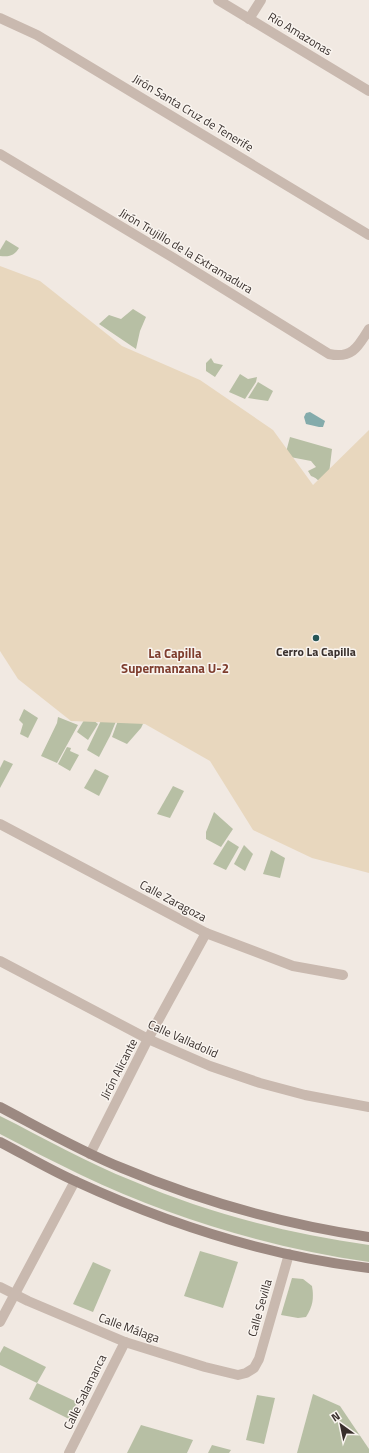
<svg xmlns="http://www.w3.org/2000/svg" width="369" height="1453" viewBox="0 0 369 1453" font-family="'Titillium Web',sans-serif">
  <rect width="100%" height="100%" fill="#f1e9e2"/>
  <g fill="#b7bfa4">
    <path d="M6,240L19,248C14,256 9,257 0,256V250Z"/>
    <path d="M133,309L146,317L140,331L136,349L99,324L109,315L121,319Z"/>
    <path d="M211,358L214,363L223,365L215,377L206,371V363Z"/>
    <path d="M240,374L248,379L257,377L256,382L245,399L229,392Z"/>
    <path d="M258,382L273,391L268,401L248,398Z"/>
    <path d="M290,437L332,449L327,490C322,485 318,478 311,476L308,471L316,467L311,461L285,456Z"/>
    <path d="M160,688L141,728L127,744L112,737L120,715Z"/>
    <path d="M107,708L119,714L110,736L99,757L87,750Z"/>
    <path d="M24,709L38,718L28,738L20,734L23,724L19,720Z"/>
    <path d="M87,715L98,724L88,740L77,732Z"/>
    <path d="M58,717L78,725L57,763L41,756L57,723Z"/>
    <path d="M67,747L71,748L70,751L79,755L70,771L58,764Z"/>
    <path d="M4,760L13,764L0,788V768Z"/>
    <path d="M95,769L109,776L99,796L84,788Z"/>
    <path d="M173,786L184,791L170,818L157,814Z"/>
    <path d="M214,812L233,829L221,847L206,839V832Z"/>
    <path d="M228,840L239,847L226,870L213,864Z"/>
    <path d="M244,845L253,854L245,871L234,864Z"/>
    <path d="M271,850L285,858L280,878L263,874Z"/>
    <path d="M0,1116C44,1138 87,1163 133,1181C208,1213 288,1234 369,1245V1262C270,1248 171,1218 81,1175C54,1162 27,1148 0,1134Z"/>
    <path d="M200,1251L238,1262L223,1308L184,1296Z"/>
    <path d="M93,1262L111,1270L93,1312L73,1304Z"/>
    <path d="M292,1278L303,1279L312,1286C314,1298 313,1306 306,1317L298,1318L281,1315Z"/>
    <path d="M4,1346L46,1367L37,1383L77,1402L69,1419L29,1399L37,1383L0,1365V1353Z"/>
    <path d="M313,1394L340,1406L369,1449V1453H297Z"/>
    <path d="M257,1395L275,1398L264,1444L246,1440Z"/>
    <path d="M141,1425L193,1440L187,1453H127Z"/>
    <path d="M212,1445L231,1450L229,1453H208Z"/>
  </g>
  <path fill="#e8d7be" d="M0,266L40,281L122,346L200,380L273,430L313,485L369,430V873L312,858L253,830L210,761L145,724L71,721L18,679L0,651Z"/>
  <path fill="#84abab" d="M310,412L325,421L323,427H319L306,424L304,417L306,413Z"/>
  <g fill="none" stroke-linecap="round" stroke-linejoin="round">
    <g stroke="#c9b9af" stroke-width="10">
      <path d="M218,0L369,91"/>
      <path d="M0,18L37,35L369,235"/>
      <path d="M249,19L261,0"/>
      <path d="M0,154L172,257L329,354C352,359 358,347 369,329"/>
      <path d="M0,824L206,933L293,966L343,975"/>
      <path d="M0,961L148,1039L210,1066L260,1083L305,1095L369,1107"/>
      <path d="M90,1154L148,1039L206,933"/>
      <path d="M0,1287L28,1301L125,1342L205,1367L238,1375L246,1373L254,1368L259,1359L289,1254"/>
      <path d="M0,1322L75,1181"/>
      <path d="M69,1453L125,1342"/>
    </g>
    <g stroke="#9c8981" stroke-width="10">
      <path d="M0,1107C40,1128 80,1151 122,1168C203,1202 282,1224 369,1237"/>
      <path d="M0,1142C25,1155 50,1170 75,1181C168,1224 268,1256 369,1268"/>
    </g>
  </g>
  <circle fill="#265556" stroke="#f9f4ef" stroke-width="1.5" cx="316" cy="638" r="4"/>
  <g text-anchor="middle" stroke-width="3" stroke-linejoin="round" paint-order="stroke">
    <g font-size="12" fill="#382f2c" stroke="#f9f4ef">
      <text transform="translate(300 34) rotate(31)" y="4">Río Amazonas</text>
      <text transform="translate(193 113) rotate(31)" y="4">Jirón Santa Cruz de Tenerife</text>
      <text transform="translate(186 251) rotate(31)" y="4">Jirón Trujillo de la Extramadura</text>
      <text transform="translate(173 901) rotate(28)" y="4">Calle Zaragoza</text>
      <text transform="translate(183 1039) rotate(24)" y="4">Calle Valladolid</text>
      <text transform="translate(119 1069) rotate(-63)" y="4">Jirón Alicante</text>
      <text transform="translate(260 1308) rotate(-74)" y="4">Calle Sevilla</text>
      <text transform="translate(129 1328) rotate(20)" y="4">Calle Málaga</text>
      <text transform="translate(85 1392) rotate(-64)" y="4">Calle Salamanca</text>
    </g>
    <g font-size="12" font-weight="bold" fill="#382f2c" stroke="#f9f4ef">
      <text x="316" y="656">Cerro La Capilla</text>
    </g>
    <g font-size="13" font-weight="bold" fill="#7e3d2e" stroke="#f9f4ef">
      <text x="175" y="658">La Capilla<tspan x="175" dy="15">Supermanzana U-2</tspan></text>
    </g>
  </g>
  <g transform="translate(341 1425) rotate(327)" stroke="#f9f4ef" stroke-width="3" paint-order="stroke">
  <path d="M0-3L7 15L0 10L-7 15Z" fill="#382f2c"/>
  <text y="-6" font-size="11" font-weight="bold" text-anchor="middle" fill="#382f2c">N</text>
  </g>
</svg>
